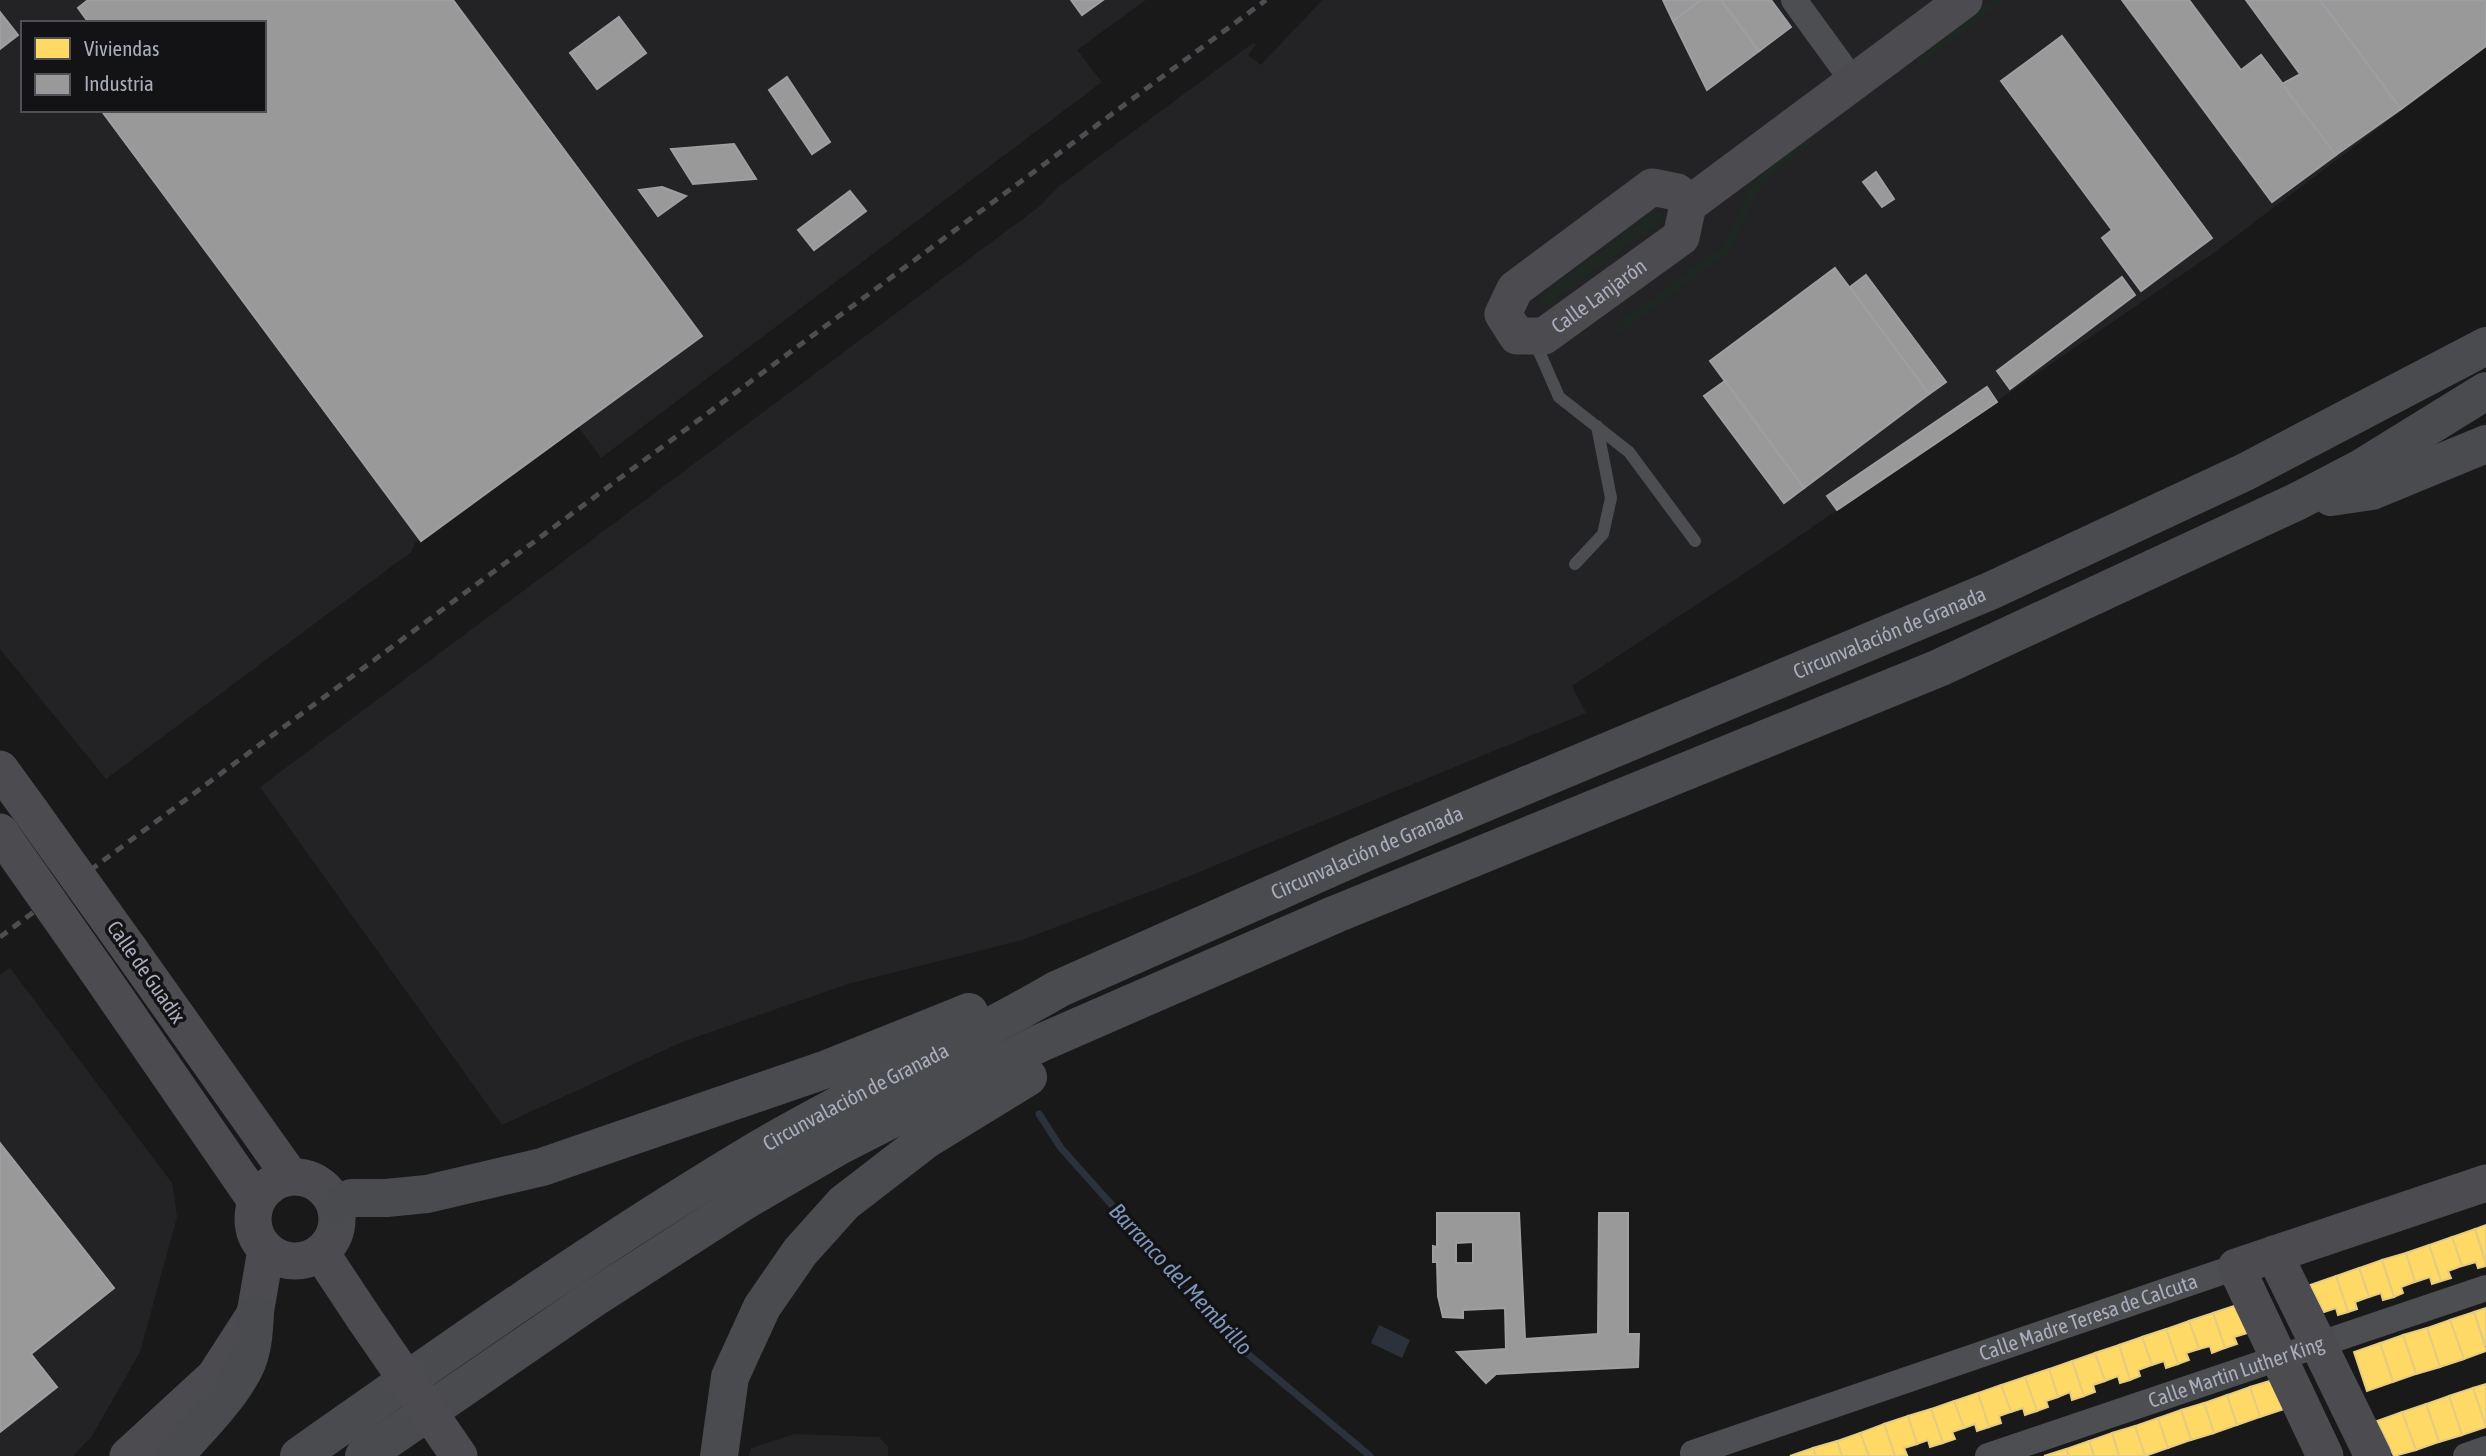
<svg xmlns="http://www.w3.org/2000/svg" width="2486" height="1456" viewBox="0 0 2486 1456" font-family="'Asap Condensed',sans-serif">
  <rect width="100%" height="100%" fill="#191919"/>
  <g fill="#232325" fill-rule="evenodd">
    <path d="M0,0H1146L1077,50L1102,82L601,458L575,422L415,543L411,552L106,779L0,649ZM23,23H264V110H23Z"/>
    <path d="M1322,0H2486V47L2215,252L1748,571L1572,686L1586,713L1165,886L1022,940L848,984L682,1042L502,1125L260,787L1040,206L1058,187L1253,43L1256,45L1248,55L1261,65Z"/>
    <path d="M10,968L172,1183L177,1217L140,1352L92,1436L73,1456H0V975Z"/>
    <path d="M795,1434L879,1437L888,1447V1456H749L751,1448Z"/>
  </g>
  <g fill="#1e2721">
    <path d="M1993,0H2004L1916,69L1918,58Z"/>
    <path d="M1804,139L1815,141C1795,156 1772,171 1758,192C1746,211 1741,232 1730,252L1618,335L1616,325L1721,247C1734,229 1737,206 1750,188C1764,168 1785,154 1804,139Z"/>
    <path d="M1655,211L1661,212L1664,215L1662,221L1547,306L1541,305L1538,301L1540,297Z"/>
  </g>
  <path fill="#2b323c" d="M1379,1325L1410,1340L1402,1358L1371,1343Z"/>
  <g fill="#ffd966" stroke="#e5cc80" stroke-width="2">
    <path d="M2486,1225V1262L2475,1229Z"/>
    <path d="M2475,1229L2486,1266L2478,1268L2476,1262L2462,1266L2452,1237Z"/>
    <path d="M2452,1237L2462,1266L2448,1271L2451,1278L2441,1281L2429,1245Z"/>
    <path d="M2429,1245L2441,1281L2432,1284L2430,1277L2415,1282L2406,1253Z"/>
    <path d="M2406,1253L2415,1282L2401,1287L2403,1293L2394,1297L2382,1260Z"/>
    <path d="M2382,1260L2394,1297L2383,1300L2381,1293L2369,1297L2359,1268Z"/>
    <path d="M2359,1268L2369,1297L2355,1302L2357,1309L2348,1312L2336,1276Z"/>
    <path d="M2336,1276L2348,1312L2338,1315L2336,1308L2324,1312L2310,1285Z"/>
    <path d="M2237,1305L2247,1333L2234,1337L2237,1344L2225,1348L2213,1313Z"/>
    <path d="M2486,1308V1346L2474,1312Z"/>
    <path d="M2474,1312L2486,1351L2464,1359L2450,1320Z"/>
    <path d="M2213,1313L2225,1348L2212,1353L2210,1346L2199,1349L2189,1321Z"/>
    <path d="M2450,1320L2464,1359L2440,1367L2427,1328Z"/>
    <path d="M2189,1321L2199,1349L2186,1353L2189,1360L2178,1364L2166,1329Z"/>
    <path d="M2427,1328L2440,1367L2416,1374L2403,1335Z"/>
    <path d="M2166,1329L2178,1364L2166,1368L2164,1361L2152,1365L2142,1337Z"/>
    <path d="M2403,1335L2416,1374L2393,1382L2380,1343Z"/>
    <path d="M2142,1337L2152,1365L2138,1370L2140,1376L2130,1380L2119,1345Z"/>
    <path d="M2380,1343L2393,1382L2367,1391L2354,1352Z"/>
    <path d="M2119,1345L2130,1380L2120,1383L2118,1376L2105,1381L2095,1353Z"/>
    <path d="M2095,1353L2105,1381L2093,1385L2095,1392L2084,1396L2072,1361Z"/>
    <path d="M2072,1361L2084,1396L2072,1400L2070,1392L2058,1397L2049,1369Z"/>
    <path d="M2049,1369L2058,1397L2046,1401L2048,1407L2037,1411L2025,1377Z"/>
    <path d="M2025,1377L2037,1411L2025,1415L2023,1408L2011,1412L2001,1385Z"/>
    <path d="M2273,1380L2287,1408L2260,1417L2250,1387Z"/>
    <path d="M2486,1384V1426L2473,1388Z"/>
    <path d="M2001,1385L2011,1412L1999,1416L2001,1423L1989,1427L1978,1393Z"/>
    <path d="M2250,1387L2260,1417L2237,1425L2227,1395Z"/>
    <path d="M2473,1388L2486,1427L2462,1435L2449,1396Z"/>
    <path d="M1978,1393L1989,1427L1977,1431L1975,1424L1964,1428L1954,1401Z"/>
    <path d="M2227,1395L2237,1425L2214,1433L2204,1403Z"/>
    <path d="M2449,1396L2462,1435L2439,1442L2426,1404Z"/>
    <path d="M1954,1401L1964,1428L1952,1432L1955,1439L1943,1443L1931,1409Z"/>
    <path d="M2204,1403L2214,1433L2191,1440L2181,1410Z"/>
    <path d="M2426,1404L2439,1442L2416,1450L2402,1412Z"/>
    <path d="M1931,1409L1943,1443L1930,1447L1928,1440L1917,1444L1908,1416Z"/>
    <path d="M2181,1410L2191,1440L2168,1448L2158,1418Z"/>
    <path d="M2402,1412L2416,1450L2394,1456L2377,1421Z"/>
    <path d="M1908,1416L1917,1444L1904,1448L1907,1455L1895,1456L1884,1424Z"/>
    <path d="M2158,1418L2168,1448L2145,1456L2135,1426Z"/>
    <path d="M1884,1424L1895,1456H1869L1860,1433Z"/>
    <path d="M2135,1426L2145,1456H2119L2112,1433Z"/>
    <path d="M1860,1433L1869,1456H1842L1837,1441Z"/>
    <path d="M2112,1433L2119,1456H2094L2089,1441Z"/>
    <path d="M1837,1441L1842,1456H1816L1813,1448Z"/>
    <path d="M2089,1441L2094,1456H2069L2066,1449Z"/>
    <path d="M1813,1448L1816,1456H1790Z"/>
    <path d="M2066,1449L2069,1456H2044Z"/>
  </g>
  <g fill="#999" stroke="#9e9fa3" stroke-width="2" fill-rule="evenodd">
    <path d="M88,0H453L702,336L421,541L101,110H264V23H89L78,8Z"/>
    <path d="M1071,0H1103L1082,15Z"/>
    <path d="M1663,0H1701L1673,21Z"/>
    <path d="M1701,0H1721L1759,51L1707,90L1673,21Z"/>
    <path d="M1721,0H1771L1791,27L1759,51Z"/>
    <path d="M2122,0H2189L2241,70L2261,55L2336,155L2272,202Z"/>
    <path d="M2246,0H2320L2401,109L2336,155L2282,84L2300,74Z"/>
    <path d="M2320,0H2486V46L2401,109Z"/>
    <path d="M0,12L18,35L0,49Z"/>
    <path d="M619,17L646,53L597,89L570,53Z"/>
    <path d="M2062,36L2212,238L2141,291L2102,238L2112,230L2001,81Z"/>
    <path d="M787,77L830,142L812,154L769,90Z"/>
    <path d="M734,144L756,179L693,184L671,149Z"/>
    <path d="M1876,172L1894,199L1882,207L1863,182Z"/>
    <path d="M662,187L686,196L658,216L639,190Z"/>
    <path d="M850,191L866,211L814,250L798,230Z"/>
    <path d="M1835,268L1929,394L1804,488L1710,361Z"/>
    <path d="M1866,275L1946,382L1929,394L1850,287Z"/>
    <path d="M2122,277L2135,295L2010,389L1997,371Z"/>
    <path d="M1725,381L1804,488L1784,503L1704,396Z"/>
    <path d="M1987,387L1997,402L1837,510L1827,496Z"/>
    <path d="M0,1143L114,1288L31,1354L57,1387L0,1432Z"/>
    <path d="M1437,1213H1519L1525,1339L1598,1334L1599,1213H1628V1334H1639L1638,1367L1496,1374L1486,1383L1457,1352L1506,1349L1505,1308L1463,1310V1318L1443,1317L1438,1296L1437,1262H1433V1246L1437,1247ZM1473,1242V1263H1456V1243Z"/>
  </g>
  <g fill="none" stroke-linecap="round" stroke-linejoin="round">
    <path stroke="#2b323c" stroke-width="7" d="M1039,1114L1061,1148L1236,1344L1370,1456"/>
    <g stroke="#4d4e52" stroke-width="12">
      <path d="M1534,340L1559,397L1629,452L1695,541"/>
      <path d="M1575,564L1603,534L1611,498L1597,426"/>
    </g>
    <g stroke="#4d4e52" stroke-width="26">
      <path d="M1794,0L1842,66"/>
      <path id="s1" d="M1693,1453L2236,1267"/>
      <path id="s2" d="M1988,1456L2486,1288"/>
      <path d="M2466,1456L2486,1449"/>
    </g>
    <g stroke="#4c4c50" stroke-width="37">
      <path id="s3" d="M1688,205L1677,192L1652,187L1515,289L1503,314L1517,336H1544L1681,237L1688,205L1964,0"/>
      <path d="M0,769L32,813"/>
      <path d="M130,950L290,1176"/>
      <path d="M96,969L256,1201"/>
      <circle cx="295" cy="1219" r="42"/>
      <path d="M321,1253L364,1318"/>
      <path d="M2274,1254L2373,1456"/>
      <path d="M128,1456L215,1376L255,1314L266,1250"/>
      <path d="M2325,1456L2236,1267L2486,1183"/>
    </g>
    <g stroke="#4a4b4f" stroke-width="38">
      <path d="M2331,497L2372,491L2486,444"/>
      <path d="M336,1207L351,1198H386L427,1194L542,1167L827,1069L969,1012"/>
      <path d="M174,1456C198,1429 229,1399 245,1367C253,1351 254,1331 255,1314"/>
      <path id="s4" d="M299,1456C448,1351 597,1246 754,1152C853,1093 959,1047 1058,989L1360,855L1990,591L2245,472L2486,346"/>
      <path d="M364,1456L591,1300L746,1200L839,1146L1038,1044L1336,914L1939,668L2298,501L2363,467L2486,391"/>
      <path d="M719,1456L730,1377L762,1307L800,1252L844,1203L927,1139L1028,1077"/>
    </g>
    <path stroke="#4d4e51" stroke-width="5" stroke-dasharray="9 7" stroke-linecap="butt" d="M0,937L1266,0"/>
    <g stroke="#4c4c50" stroke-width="37">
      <path d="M32,813L130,950"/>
      <path d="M0,832L96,969"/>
      <path d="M364,1318L459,1456"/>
    </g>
  </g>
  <g text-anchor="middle" stroke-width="7" stroke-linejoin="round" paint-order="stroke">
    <g font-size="21" fill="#a9acbb" stroke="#131315">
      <text dy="7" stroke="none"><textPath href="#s3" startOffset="362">Calle Lanjarón</textPath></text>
      <text dy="7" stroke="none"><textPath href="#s4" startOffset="1797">Circunvalación de Granada</textPath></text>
      <text dy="7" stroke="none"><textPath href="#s4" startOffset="1230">Circunvalación de Granada</textPath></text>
      <text transform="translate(146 972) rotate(55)" y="7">Calle de Guadix</text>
      <text dy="7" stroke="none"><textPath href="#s4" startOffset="663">Circunvalación de Granada</textPath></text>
      <text dy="7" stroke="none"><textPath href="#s1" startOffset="418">Calle Madre Teresa de Calcuta</textPath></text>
      <text dy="7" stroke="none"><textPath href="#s2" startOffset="262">Calle Martin Luther King</textPath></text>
    </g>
    <g font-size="23" font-style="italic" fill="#7e94b8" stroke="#131315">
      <text transform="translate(1181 1279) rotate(47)" y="8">Barranco del Membrillo</text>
    </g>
  </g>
  <rect x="21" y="21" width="245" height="91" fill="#131315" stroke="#4f5057" stroke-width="2"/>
  <rect x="35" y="38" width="35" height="21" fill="#ffd966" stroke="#4f5057" stroke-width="2"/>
  <text x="84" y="56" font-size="21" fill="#a9acbb">Viviendas</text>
  <rect x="35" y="74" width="35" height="21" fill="#999999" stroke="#4f5057" stroke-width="2"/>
  <text x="84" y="91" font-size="21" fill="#a9acbb">Industria</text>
</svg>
